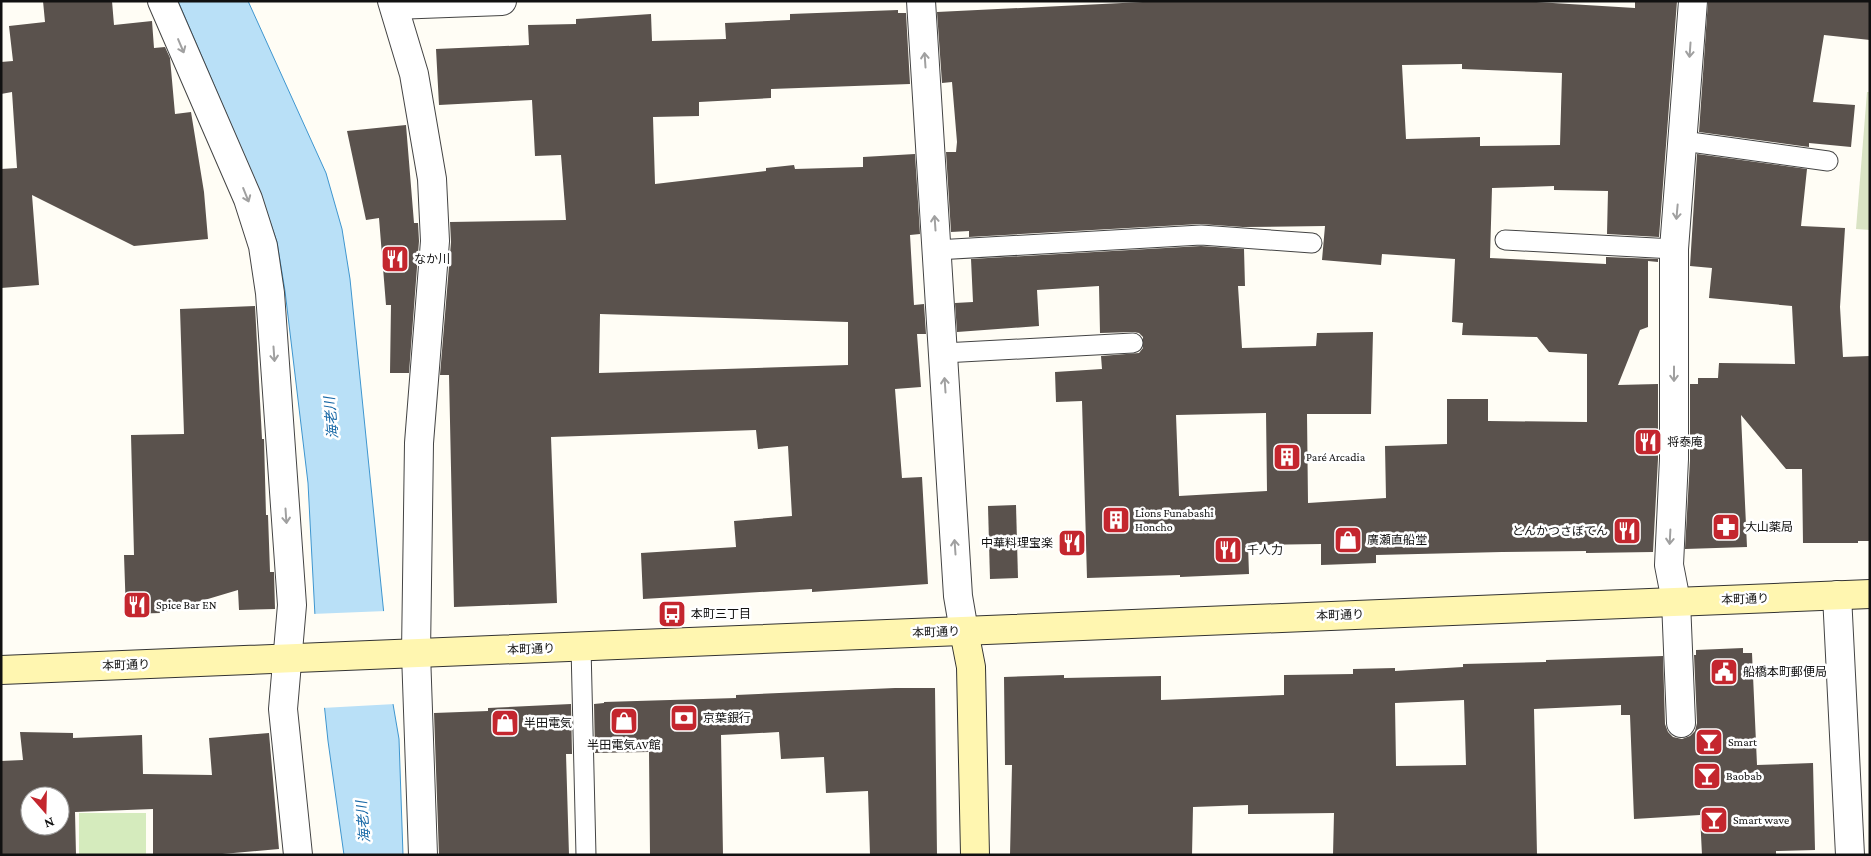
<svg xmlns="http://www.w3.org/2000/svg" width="1871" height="856" viewBox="0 0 1871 856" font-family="'Crimson Pro','Noto Sans JP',serif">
  <rect width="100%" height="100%" fill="#fffdf5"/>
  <rect fill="#d5ebbd" x="79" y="813" width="67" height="42"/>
  <path fill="#d9e3c4" d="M1867,92H1870V230L1856,229Z"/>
  <path fill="#b9e0f7" stroke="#3f96cf" d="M178,1H248L326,173L342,229L350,279L393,704L399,739L403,855H344L328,741L315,616L308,483L285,291L277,242L260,192Z"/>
  <path fill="#fffdf5" d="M386,611L395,704L322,708L312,614Z"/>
  <g fill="#5a524d" fill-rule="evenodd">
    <path d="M43,1H112L114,25L152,21L154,48L165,47L170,58L175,114L191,112L204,192L208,239L134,246L32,195L39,285L1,288V169L17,168L12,92L1,94V62L13,61L9,26L45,22Z"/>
    <path d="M1163,1H1518L1635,8V1H1677L1659,237L1607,234L1608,191L1554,190V186L1492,188L1490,258L1606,264V257L1658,259V262L1648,261V327L1640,330L1618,385L1658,384V459L1653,552L1586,553V551L1502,552L1376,555V563L1321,565V544L1248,545L1249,574L1180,577V575L1087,578L1082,401L1056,402L1055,372L1102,369L1101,356L1139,353L1143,348V337L1139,333L1133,332L1100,333L1099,286L1037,290L1039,326L957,332L955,303L973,302L971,259L1201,246L1244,249L1245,286H1238L1242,348L1316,346L1317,333L1373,332L1371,414H1307L1308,503L1386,498L1385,446L1447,444V399H1488V421L1587,422V354L1549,352L1537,337L1462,335L1463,323L1452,322L1455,259L1382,254L1381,265L1322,260L1325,226L1243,227L1200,224L969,237V231L951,232L946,152H956L957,142L952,82L942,83L937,12ZM1462,64V69L1562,73L1560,145L1480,146V137L1406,139L1402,65ZM1266,413L1267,491L1179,496L1176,415Z"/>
    <path d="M1708,1H1870V40L1824,35L1813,102L1855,105L1851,147L1809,143V147L1699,132Z"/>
    <path d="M898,10V13H906L910,84L771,89V98L699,102V116L653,117L655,184L766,171V168L794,165L795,169L863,167V157L915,154L920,234L910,235L914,305L924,304L926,334H917L921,387L895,389L902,478L922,477L928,584L812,592V589L643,599L641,553L736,547L734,521L792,516L788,446L758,449L756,430L551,437L557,603L454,607L449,375H440L451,242L450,222L566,220L561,155L535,156L532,100L439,105L436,49L529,45L528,25L576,24V19L651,14L652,41L726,39L725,23L790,20V14ZM600,314L848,322V365L599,373Z"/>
    <path d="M406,125L414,223H418L419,241L409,373H390L391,305H386L379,218L366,220L347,131Z"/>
    <path d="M1697,154L1807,169L1801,226L1845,228L1840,307L1843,357L1870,356V541H1858V543H1803L1802,469H1786L1741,415L1747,547L1685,549L1690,460V384H1698V378H1718L1719,363L1795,364L1792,306L1709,298L1712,268L1690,266Z"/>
    <path d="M255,306L262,439H264L266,515H268L270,572H274L275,609L239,610L238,590L161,613L126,614L124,555H134L131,435L184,434L180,309Z"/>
    <path d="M1016,505L1018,578L990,579L988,506Z"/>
    <path d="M1743,648V653H1752L1757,765L1813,763L1815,850L1776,851V855H1702L1700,815L1634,819L1630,715H1621V705L1534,709L1537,855H1333L1334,813L1248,814V805L1193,807L1192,855H1010L1012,765H1005L1004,677L1064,675V678L1161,676V700L1284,695V675L1353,674V669L1395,668V671L1463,667V664L1546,662V660L1663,656L1665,724L1668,732L1673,737L1682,739L1690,736L1695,731L1697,723L1694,655H1696V650ZM1464,700L1466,765L1396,766L1395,703Z"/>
    <path d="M895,688H935L937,855H870L868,791L826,793L824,757L781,759L779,732L721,735L723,855H650L649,752L595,753L594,704L604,703V702L736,698V695Z"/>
    <path d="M571,704L572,754H566L569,855H439L434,713L488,711V708Z"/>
    <path d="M20,732L73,733V738L142,735L143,774L212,775L209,738L269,733L279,849L211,855H153V809L75,812L76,855H1V761L23,760ZM30,796H60V826H30Z"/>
  </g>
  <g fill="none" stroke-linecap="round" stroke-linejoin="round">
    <defs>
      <g id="lane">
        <path d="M1683,141L1828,161"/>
        <path d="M1505,240L1674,249"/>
        <path d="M936,250L1201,235L1312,243"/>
        <path d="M943,353L1133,343"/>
        <path d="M581,647L586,855"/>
      </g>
      <g id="street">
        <path d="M162,1L248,199L263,246L270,293L292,605L283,709L298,855"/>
        <path d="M392,1L414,74L432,179L435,241L419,443L416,653L423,855"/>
        <path d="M921,1L958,596L964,631"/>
        <path d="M394,5L502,1"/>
        <path d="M1837,595L1850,855"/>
        <path d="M1681,723L1676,601L1669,565L1674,459V249L1693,1"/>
      </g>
      <g id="secondary">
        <path d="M964,631L971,667L975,855"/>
        <path d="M1,670L1870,594"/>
      </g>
    </defs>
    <use href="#lane" stroke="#444" stroke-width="21"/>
    <use href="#street" stroke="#444" stroke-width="30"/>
    <use href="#secondary" stroke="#333" stroke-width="30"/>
    <use href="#lane" stroke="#fff" stroke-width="19"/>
    <use href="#street" stroke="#fff" stroke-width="28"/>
    <use href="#secondary" stroke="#fff6b0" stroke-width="28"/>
  </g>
  <defs><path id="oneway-shaft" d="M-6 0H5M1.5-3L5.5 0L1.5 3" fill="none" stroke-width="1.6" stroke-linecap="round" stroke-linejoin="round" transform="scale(1.25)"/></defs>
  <g stroke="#a0a0a0">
    <use href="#oneway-shaft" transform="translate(181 46) rotate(67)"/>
    <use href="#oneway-shaft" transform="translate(1690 50) rotate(94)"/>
    <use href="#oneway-shaft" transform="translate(925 60) rotate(-94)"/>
    <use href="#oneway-shaft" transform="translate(246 195) rotate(68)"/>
    <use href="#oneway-shaft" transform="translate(1677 212) rotate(95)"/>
    <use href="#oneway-shaft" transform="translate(935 223) rotate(-94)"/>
    <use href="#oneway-shaft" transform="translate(274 354) rotate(86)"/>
    <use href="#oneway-shaft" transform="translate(1674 374) rotate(90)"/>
    <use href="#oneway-shaft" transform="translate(945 385) rotate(-94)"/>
    <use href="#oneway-shaft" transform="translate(286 516) rotate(86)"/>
    <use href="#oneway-shaft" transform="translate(1670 537) rotate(93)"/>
    <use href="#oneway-shaft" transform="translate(955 547) rotate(-94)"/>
  </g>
  <defs>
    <symbol id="restaurant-square" viewBox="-11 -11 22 22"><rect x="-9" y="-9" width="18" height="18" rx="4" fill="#c4262e" stroke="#fff"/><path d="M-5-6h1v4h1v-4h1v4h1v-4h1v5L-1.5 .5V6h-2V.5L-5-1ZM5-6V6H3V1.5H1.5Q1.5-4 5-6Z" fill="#fff"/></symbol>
    <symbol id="building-square" viewBox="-11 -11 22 22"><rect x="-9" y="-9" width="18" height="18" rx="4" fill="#c4262e" stroke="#fff"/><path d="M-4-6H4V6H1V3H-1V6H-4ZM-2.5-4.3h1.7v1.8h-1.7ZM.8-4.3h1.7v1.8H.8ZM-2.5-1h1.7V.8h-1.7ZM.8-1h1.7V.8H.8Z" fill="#fff"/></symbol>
    <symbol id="pharmacy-square" viewBox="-11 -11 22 22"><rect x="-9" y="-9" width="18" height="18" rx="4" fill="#c4262e" stroke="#fff"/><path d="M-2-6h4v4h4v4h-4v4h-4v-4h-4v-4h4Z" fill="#fff"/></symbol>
    <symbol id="shop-square" viewBox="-11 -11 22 22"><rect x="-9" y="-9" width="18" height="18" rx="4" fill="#c4262e" stroke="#fff"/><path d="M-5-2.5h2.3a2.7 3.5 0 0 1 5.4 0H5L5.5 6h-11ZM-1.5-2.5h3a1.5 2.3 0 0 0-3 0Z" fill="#fff"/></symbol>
    <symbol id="bus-square" viewBox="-11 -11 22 22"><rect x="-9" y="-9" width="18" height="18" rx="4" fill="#c4262e" stroke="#fff"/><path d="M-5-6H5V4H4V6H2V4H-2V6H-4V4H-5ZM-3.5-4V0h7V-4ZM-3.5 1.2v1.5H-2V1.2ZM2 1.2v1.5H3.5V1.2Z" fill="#fff"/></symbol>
    <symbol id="civic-square" viewBox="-11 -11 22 22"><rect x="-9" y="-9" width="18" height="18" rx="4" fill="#c4262e" stroke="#fff"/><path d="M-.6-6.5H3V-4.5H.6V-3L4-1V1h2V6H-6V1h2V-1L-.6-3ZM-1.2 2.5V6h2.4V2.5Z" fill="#fff"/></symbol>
    <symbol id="bank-square" viewBox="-11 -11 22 22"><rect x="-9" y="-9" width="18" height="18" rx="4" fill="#c4262e" stroke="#fff"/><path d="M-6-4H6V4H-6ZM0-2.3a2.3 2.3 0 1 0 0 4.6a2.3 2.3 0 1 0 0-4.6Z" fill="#fff"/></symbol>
    <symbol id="bar-square" viewBox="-11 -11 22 22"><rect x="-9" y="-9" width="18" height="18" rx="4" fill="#c4262e" stroke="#fff"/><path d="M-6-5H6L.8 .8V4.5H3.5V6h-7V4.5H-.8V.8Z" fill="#fff"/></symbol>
  </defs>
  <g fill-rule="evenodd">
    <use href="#restaurant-square" x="379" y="243" width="32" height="32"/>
    <use href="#restaurant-square" x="1632" y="426" width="32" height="32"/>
    <use href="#building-square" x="1271" y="441" width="32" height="32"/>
    <use href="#building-square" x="1100" y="504" width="32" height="32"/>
    <use href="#pharmacy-square" x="1710" y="511" width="32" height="32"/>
    <use href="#restaurant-square" x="1611" y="515" width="32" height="32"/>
    <use href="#shop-square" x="1332" y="524" width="32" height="32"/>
    <use href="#restaurant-square" x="1056" y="527" width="32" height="32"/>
    <use href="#restaurant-square" x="1212" y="534" width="32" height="32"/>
    <use href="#restaurant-square" x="121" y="589" width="32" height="32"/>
    <use href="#bus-square" x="656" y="598" width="32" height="32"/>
    <use href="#civic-square" x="1708" y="656" width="32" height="32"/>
    <use href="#bank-square" x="668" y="702" width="32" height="32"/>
    <use href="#shop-square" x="608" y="705" width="32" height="32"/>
    <use href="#shop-square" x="489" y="707" width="32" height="32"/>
    <use href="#bar-square" x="1693" y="726" width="32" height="32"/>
    <use href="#bar-square" x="1691" y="760" width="32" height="32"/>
    <use href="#bar-square" x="1698" y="804" width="32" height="32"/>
  </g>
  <g text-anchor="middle" stroke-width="5" stroke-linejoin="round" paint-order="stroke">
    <g font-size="12" fill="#111" stroke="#fff" text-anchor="start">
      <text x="414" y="263">なか川</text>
      <text x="1667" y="446">将泰庵</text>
      <text x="1306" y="461">Paré Arcadia</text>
      <text x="1135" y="517">Lions Funabashi<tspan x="1135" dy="14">Honcho</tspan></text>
      <text x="1745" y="531">大山薬局</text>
      <text x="1608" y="535" text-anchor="end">とんかつさぼてん</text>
      <text x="1367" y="544">廣瀬直船堂</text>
      <text x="1053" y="547" text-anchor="end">中華料理宝楽</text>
      <text x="1247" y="554">千人力</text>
      <text x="156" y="609">Spice Bar EN</text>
      <text x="691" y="618">本町三丁目</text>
      <text x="1743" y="676">船橋本町郵便局</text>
      <text x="703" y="722">京葉銀行</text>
      <text x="524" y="727">半田電気</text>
      <text x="1728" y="746">Smart</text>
      <text x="624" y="749" text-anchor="middle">半田電気AV館</text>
      <text x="1726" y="780">Baobab</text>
      <text x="1733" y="824">Smart wave</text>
    </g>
    <g font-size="12" fill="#111" stroke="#fff">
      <text transform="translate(1745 599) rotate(-2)" y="4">本町通り</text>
      <text transform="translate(1340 615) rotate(-2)" y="4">本町通り</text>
      <text transform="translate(936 632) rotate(-2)" y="4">本町通り</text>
      <text transform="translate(531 649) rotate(-2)" y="4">本町通り</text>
      <text transform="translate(126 665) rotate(-2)" y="4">本町通り</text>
    </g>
    <g font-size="14" font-style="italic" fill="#1768a6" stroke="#fff">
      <text transform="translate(331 418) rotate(-95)" y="5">海老川</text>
      <text transform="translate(363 822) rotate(-95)" y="5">海老川</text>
    </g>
  </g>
  <rect width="1871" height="856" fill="none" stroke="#111111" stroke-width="5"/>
  <g transform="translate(45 811) rotate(160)"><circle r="24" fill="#ffffff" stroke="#a0a0a0"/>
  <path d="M0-4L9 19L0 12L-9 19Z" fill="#c4262e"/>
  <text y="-8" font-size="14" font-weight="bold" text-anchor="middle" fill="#111111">N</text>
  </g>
</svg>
